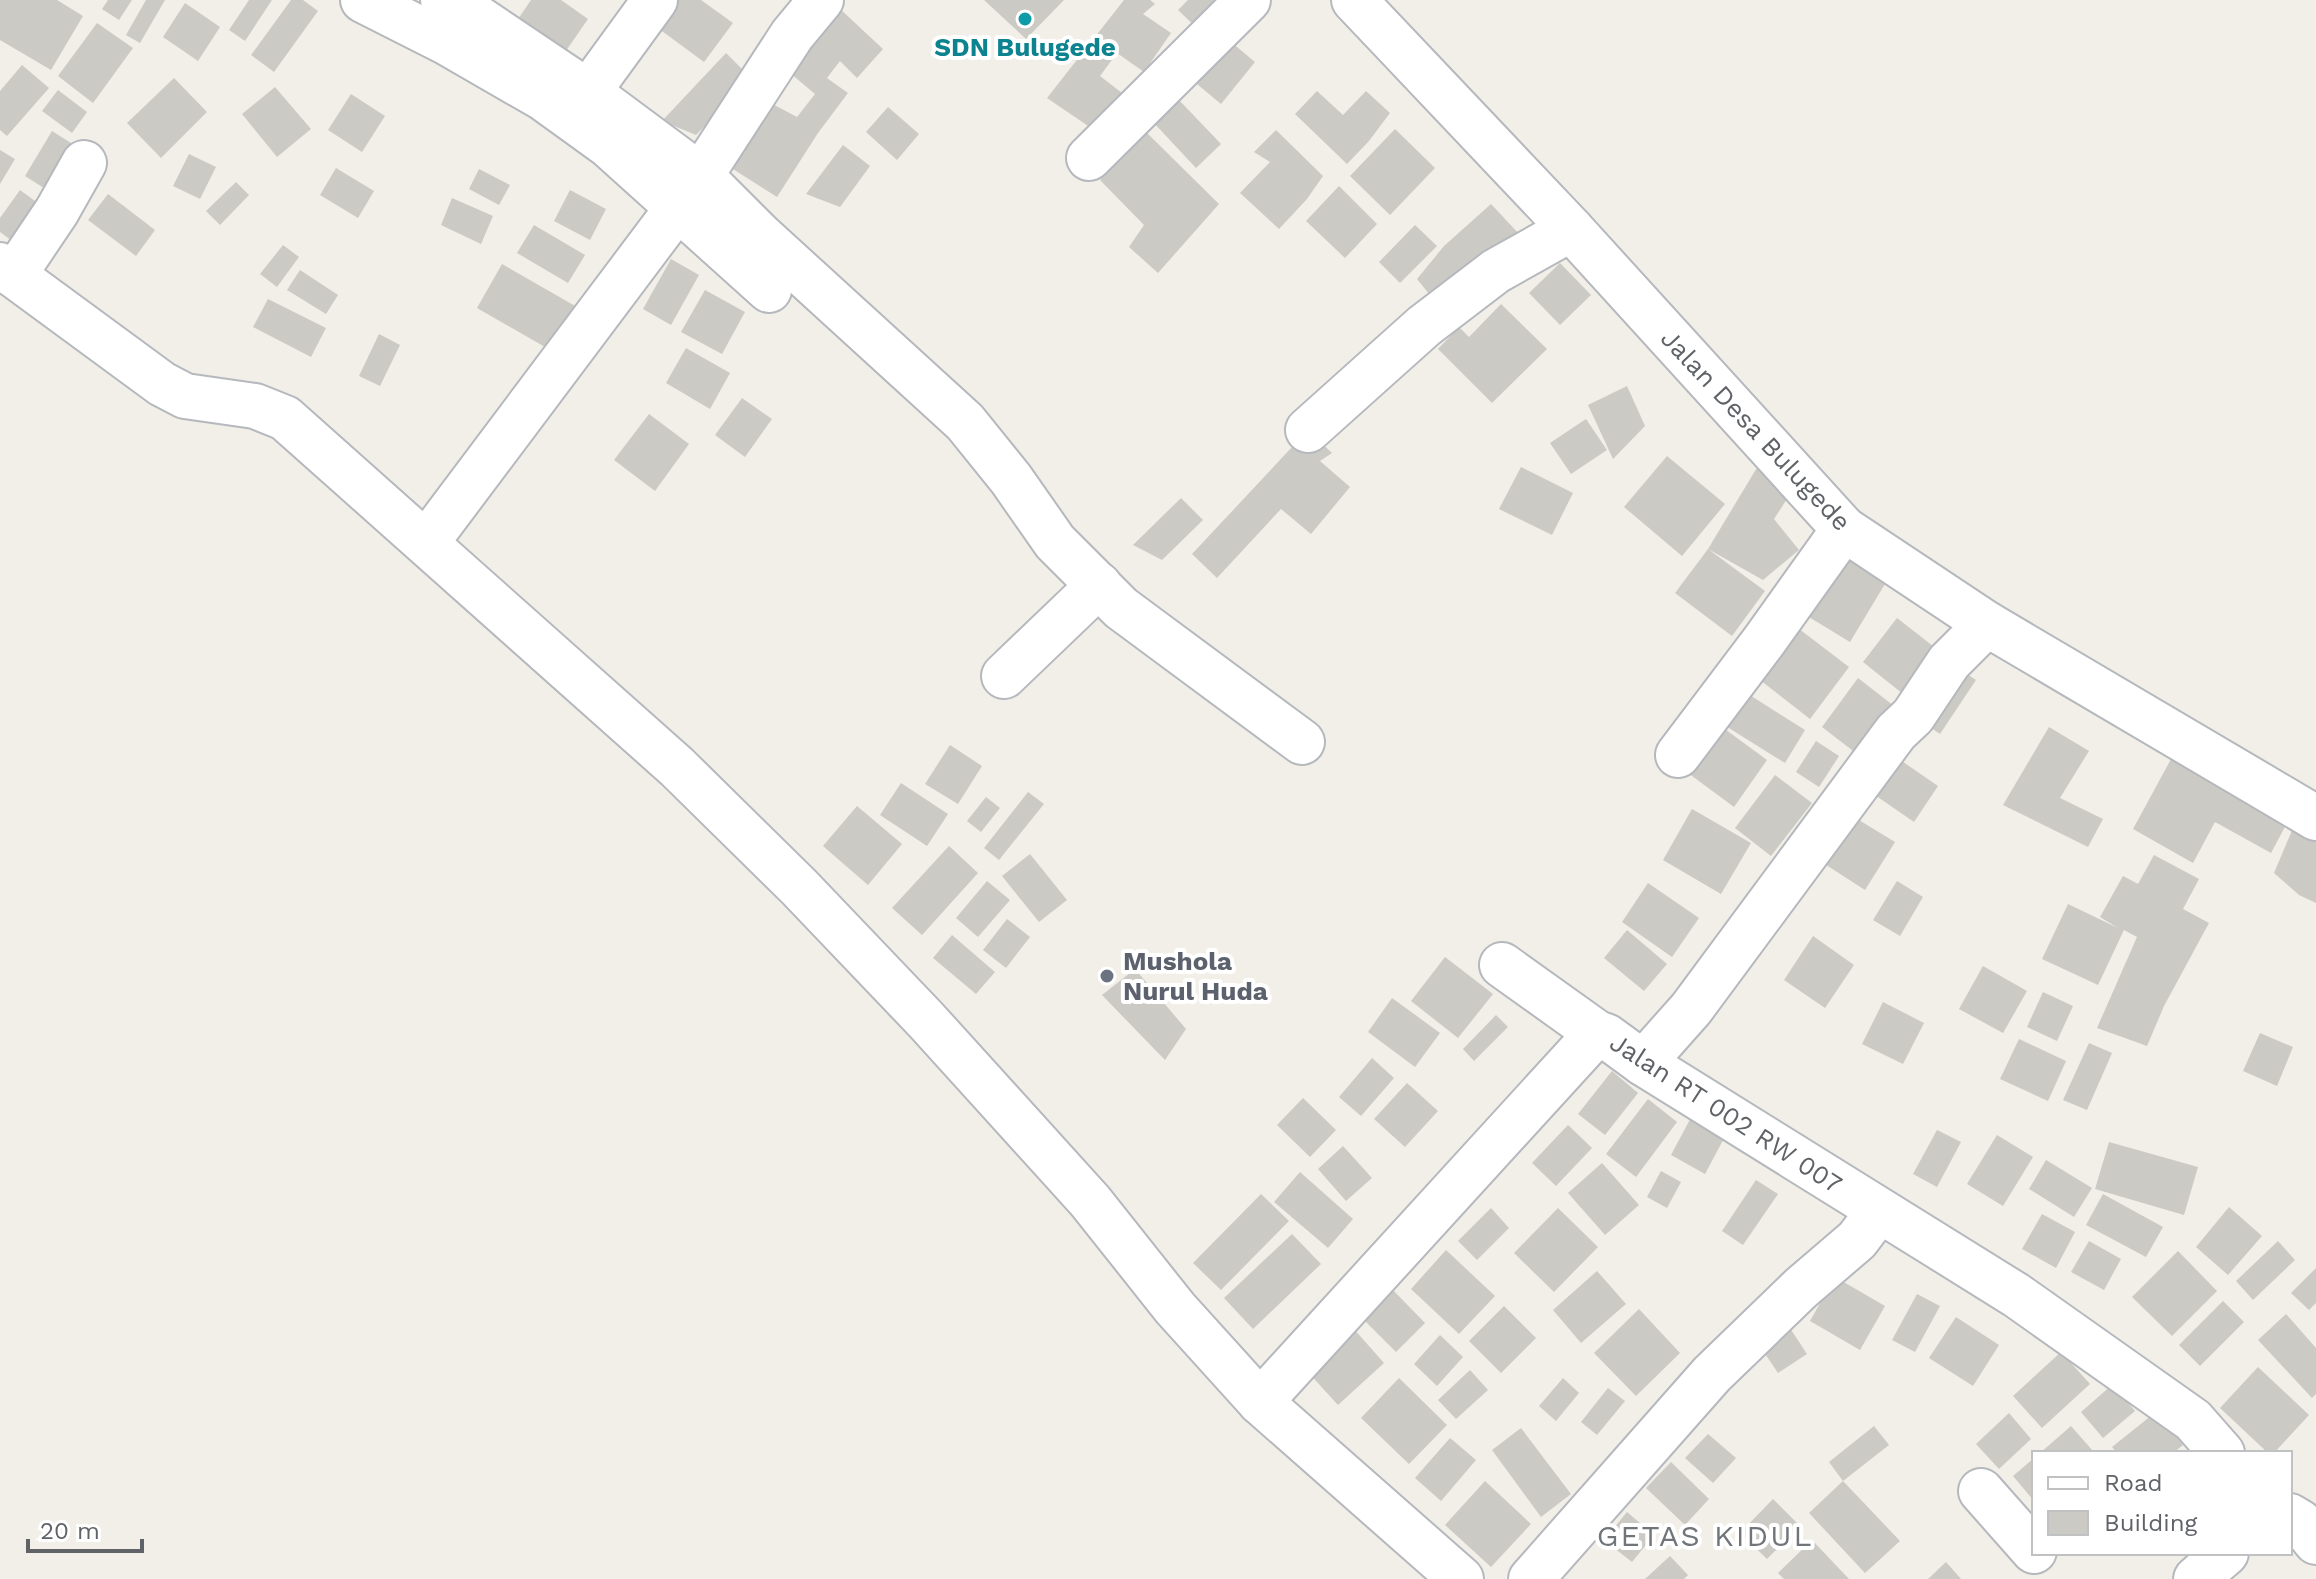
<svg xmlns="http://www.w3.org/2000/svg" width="2316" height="1579" viewBox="0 0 2316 1579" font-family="'Work Sans',sans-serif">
  <rect width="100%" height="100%" fill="#f1efe8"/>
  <g fill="#cccac5">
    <path d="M0,0H57L83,16L51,70L0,40Z"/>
    <path d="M108,0H132L119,20L102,9Z"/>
    <path d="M146,0H165L140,43L126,35Z"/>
    <path d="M249,0H272L245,41L229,30Z"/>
    <path d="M291,0H303L318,11L274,72L251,55Z"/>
    <path d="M531,0H561L588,19L561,58L514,25Z"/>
    <path d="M675,0H701L733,23L704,62L655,26Z"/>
    <path d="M984,0H1064L1026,39Z"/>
    <path d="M1124,0H1150L1155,4L1143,14L1171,33L1144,72L1117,53L1100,76L1131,100L1097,132L1047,98Z"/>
    <path d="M1188,0H1235L1203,34L1178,10Z"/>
    <path d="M185,3L220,27L198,61L163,37Z"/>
    <path d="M838,7L883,49L857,78L840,61L827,78L848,93L818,133L777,197L725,164L765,100L797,117L815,94L784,68Z"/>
    <path d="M97,23L133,48L93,103L58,76Z"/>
    <path d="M1231,42L1255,62L1221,104L1197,84Z"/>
    <path d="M726,53L751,78L696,135L662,121Z"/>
    <path d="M22,65L49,88L7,136L0,130V91Z"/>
    <path d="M174,78L207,112L161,158L127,123Z"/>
    <path d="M275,87L311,129L277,157L242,114Z"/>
    <path d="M58,90L87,112L72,133L42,111Z"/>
    <path d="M1317,91L1343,115L1366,91L1390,113L1369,141L1347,164L1295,114Z"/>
    <path d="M351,94L385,116L362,152L328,130Z"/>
    <path d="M1177,98L1221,144L1196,168L1153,122Z"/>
    <path d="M888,107L919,134L897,160L866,132Z"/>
    <path d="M1395,129L1435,168L1390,215L1350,176Z"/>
    <path d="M1276,130L1323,176L1307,199L1279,229L1240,193L1270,162L1254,152Z"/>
    <path d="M52,131L82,150L55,195L25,176Z"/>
    <path d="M1147,133L1219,204L1158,273L1129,247L1144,225L1100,180Z"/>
    <path d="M843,145L870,166L840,207L806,194Z"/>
    <path d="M0,150L15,159L0,184Z"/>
    <path d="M189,154L216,167L200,199L173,186Z"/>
    <path d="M336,168L374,191L358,218L320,195Z"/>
    <path d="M479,169L510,185L499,205L469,189Z"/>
    <path d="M236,182L249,195L220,225L206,211Z"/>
    <path d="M1339,186L1377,224L1345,258L1306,221Z"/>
    <path d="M20,190L46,209L19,246L0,232V218Z"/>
    <path d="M570,190L606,209L590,240L554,221Z"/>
    <path d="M108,194L155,230L136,256L88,220Z"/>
    <path d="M452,198L493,216L481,244L441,225Z"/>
    <path d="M1491,204L1520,235L1439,306L1417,279L1444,246Z"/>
    <path d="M534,225L585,255L568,283L517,253Z"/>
    <path d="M1415,225L1437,246L1400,283L1379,262Z"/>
    <path d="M283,245L299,257L277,287L260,274Z"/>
    <path d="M671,259L699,275L671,325L643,309Z"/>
    <path d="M1560,263L1591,295L1560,325L1529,293Z"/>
    <path d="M502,264L577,307L552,351L477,308Z"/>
    <path d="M300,270L338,295L326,314L287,290Z"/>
    <path d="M705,290L745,312L722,354L681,332Z"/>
    <path d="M268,299L326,328L311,357L253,327Z"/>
    <path d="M1501,304L1547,349L1492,403L1438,349L1459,327L1469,337Z"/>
    <path d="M379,334L400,345L380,386L359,376Z"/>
    <path d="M686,348L730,373L710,409L666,383Z"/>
    <path d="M1627,386L1645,426L1613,459L1588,405Z"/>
    <path d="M742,398L772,419L745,457L715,435Z"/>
    <path d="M649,414L689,444L655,491L614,460Z"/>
    <path d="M1586,419L1607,450L1571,474L1550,443Z"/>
    <path d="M1308,430L1332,453L1320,461L1350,487L1311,534L1281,509L1217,578L1192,554Z"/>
    <path d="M1667,456L1725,504L1682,556L1624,507Z"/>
    <path d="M1764,456L1800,479L1774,519L1799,550L1763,580L1708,549L1765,591L1732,636L1675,593L1708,549Z"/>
    <path d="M1521,467L1573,493L1552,535L1499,509Z"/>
    <path d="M1181,498L1203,520L1162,560L1133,545Z"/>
    <path d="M1845,546L1891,574L1850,642L1804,614Z"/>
    <path d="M1897,618L1938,650L1903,694L1863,662Z"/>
    <path d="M1790,622L1849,667L1810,719L1751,673Z"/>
    <path d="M1949,662L1976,680L1940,734L1913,716Z"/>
    <path d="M1858,678L1894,706L1857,754L1822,727Z"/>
    <path d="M1745,692L1805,730L1785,763L1724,725Z"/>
    <path d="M1718,724L1767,760L1734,807L1684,770Z"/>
    <path d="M2049,727L2089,751L2060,798L2103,819L2088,847L2003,805Z"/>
    <path d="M1816,741L1839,756L1819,787L1796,772Z"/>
    <path d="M950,745L982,766L958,804L925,784Z"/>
    <path d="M2177,748L2293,812L2271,853L2215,822L2193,863L2133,829Z"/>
    <path d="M1896,757L1938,786L1914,822L1872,793Z"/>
    <path d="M1775,775L1812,803L1771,856L1735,828Z"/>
    <path d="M901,783L948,814L927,846L880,815Z"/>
    <path d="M1028,792L1044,804L999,860L984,848Z"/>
    <path d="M986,797L1000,808L981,832L967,821Z"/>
    <path d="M857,806L902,844L868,885L823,846Z"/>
    <path d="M1692,809L1751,843L1721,894L1663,860Z"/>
    <path d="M1849,814L1895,842L1865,890L1820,861Z"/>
    <path d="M2298,816L2316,823V903L2299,895L2274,873Z"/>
    <path d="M949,846L978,873L922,935L892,908Z"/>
    <path d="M1030,854L1067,900L1039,922L1002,876Z"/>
    <path d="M2154,855L2199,879L2183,909L2209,923L2164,1006L2147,1046L2097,1028L2137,937L2124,930L2098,985L2042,959L2068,904L2118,928L2100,917L2123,876L2138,884Z"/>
    <path d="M987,881L1010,900L978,937L956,918Z"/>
    <path d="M1897,881L1923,897L1900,936L1873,920Z"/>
    <path d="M1648,883L1699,918L1672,957L1622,922Z"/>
    <path d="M1007,919L1030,937L1006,968L983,950Z"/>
    <path d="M1627,930L1667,964L1644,991L1604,958Z"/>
    <path d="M952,935L995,972L976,994L933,958Z"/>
    <path d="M1813,936L1854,965L1825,1008L1784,980Z"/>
    <path d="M1445,957L1493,994L1458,1038L1411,1001Z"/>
    <path d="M1983,966L2027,991L2003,1033L1959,1009Z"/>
    <path d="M1135,969L1186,1029L1165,1060L1102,995Z"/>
    <path d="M2043,992L2073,1006L2057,1041L2027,1027Z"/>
    <path d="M1392,998L1440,1033L1415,1067L1368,1032Z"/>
    <path d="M1883,1002L1924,1023L1903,1064L1862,1044Z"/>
    <path d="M1496,1015L1508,1027L1474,1061L1463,1049Z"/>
    <path d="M2260,1033L2293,1047L2277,1086L2243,1071Z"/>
    <path d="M2019,1039L2066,1061L2048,1101L2000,1079Z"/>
    <path d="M2089,1043L2112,1053L2087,1110L2063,1100Z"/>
    <path d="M1372,1058L1394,1078L1361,1116L1339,1097Z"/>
    <path d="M1612,1071L1638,1093L1605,1135L1578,1114Z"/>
    <path d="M1407,1083L1438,1111L1405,1147L1374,1119Z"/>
    <path d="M1303,1098L1336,1130L1310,1157L1277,1125Z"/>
    <path d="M1648,1099L1677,1122L1636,1177L1606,1154Z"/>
    <path d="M1695,1110L1729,1129L1705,1174L1671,1155Z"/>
    <path d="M1568,1125L1592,1148L1556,1186L1532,1163Z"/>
    <path d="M1937,1130L1961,1142L1937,1187L1913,1174Z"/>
    <path d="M1997,1135L2033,1157L2003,1206L1967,1184Z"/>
    <path d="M2109,1142L2198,1167L2184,1215L2095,1189Z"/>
    <path d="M1343,1146L1372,1178L1346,1201L1318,1169Z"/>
    <path d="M2046,1160L2092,1188L2074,1217L2029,1189Z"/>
    <path d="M1602,1163L1639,1205L1605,1235L1568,1193Z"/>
    <path d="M1661,1171L1681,1182L1667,1208L1647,1197Z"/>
    <path d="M1300,1172L1353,1219L1328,1248L1274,1202Z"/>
    <path d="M1756,1180L1778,1194L1743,1245L1722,1231Z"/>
    <path d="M1261,1194L1289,1221L1221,1290L1193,1263Z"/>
    <path d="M2103,1194L2163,1227L2146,1257L2086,1225Z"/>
    <path d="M2229,1207L2262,1236L2228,1275L2196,1247Z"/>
    <path d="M1491,1208L1509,1228L1477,1260L1458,1241Z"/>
    <path d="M1558,1208L1598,1247L1554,1292L1514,1253Z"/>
    <path d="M2042,1214L2075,1232L2056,1268L2022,1249Z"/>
    <path d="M1292,1234L1321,1264L1253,1329L1224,1298Z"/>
    <path d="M2089,1241L2121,1259L2104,1290L2071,1272Z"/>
    <path d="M2278,1241L2295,1260L2253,1300L2236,1281Z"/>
    <path d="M1446,1250L1495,1296L1459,1334L1411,1289Z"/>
    <path d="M2178,1251L2217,1291L2172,1336L2132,1297Z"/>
    <path d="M2316,1268V1303L2309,1310L2291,1293Z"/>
    <path d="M1597,1271L1626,1304L1581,1343L1553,1310Z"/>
    <path d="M1835,1277L1885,1306L1860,1350L1810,1321Z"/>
    <path d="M1389,1286L1425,1323L1396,1352L1360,1316Z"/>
    <path d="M1917,1294L1940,1306L1915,1352L1892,1340Z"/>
    <path d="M2223,1301L2244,1322L2200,1366L2179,1345Z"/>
    <path d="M1504,1306L1536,1338L1501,1373L1469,1341Z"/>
    <path d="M1639,1309L1680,1353L1636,1396L1594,1353Z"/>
    <path d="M2286,1314L2316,1348V1394L2312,1398L2258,1340Z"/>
    <path d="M1956,1317L1999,1345L1973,1386L1929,1358Z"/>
    <path d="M1784,1319L1807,1354L1778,1373L1755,1339Z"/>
    <path d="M1353,1328L1384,1363L1338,1405L1306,1370Z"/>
    <path d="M1440,1335L1463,1357L1437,1386L1414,1364Z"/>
    <path d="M2061,1352L2090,1384L2042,1428L2013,1396Z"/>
    <path d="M2258,1367L2309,1415L2274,1453H2268L2220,1408Z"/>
    <path d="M1470,1370L1488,1390L1456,1419L1438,1400Z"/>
    <path d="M1399,1378L1447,1425L1409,1464L1361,1418Z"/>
    <path d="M1563,1378L1579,1393L1556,1421L1539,1406Z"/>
    <path d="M2113,1384L2135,1411L2103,1438L2081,1412Z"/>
    <path d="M1608,1388L1625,1401L1597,1435L1581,1422Z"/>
    <path d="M2157,1411L2183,1445L2173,1453H2117L2112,1447Z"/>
    <path d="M2009,1413L2031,1439L1999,1469L1976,1444Z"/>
    <path d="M1874,1426L1889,1445L1843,1481L1829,1462Z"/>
    <path d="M2071,1426L2092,1450L2088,1453H2040Z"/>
    <path d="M1521,1428L1571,1494L1541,1517L1492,1450Z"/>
    <path d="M1708,1434L1736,1458L1713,1483L1685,1458Z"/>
    <path d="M1450,1438L1476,1460L1441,1501L1415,1478Z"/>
    <path d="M2034,1458V1501L2013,1476Z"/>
    <path d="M1671,1462L1709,1499L1685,1525L1646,1488Z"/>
    <path d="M1485,1481L1531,1524L1491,1567L1445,1525Z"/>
    <path d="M1843,1481L1900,1541L1865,1573L1809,1513Z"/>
    <path d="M1773,1499L1800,1526L1767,1559L1740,1533Z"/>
    <path d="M1627,1512L1654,1535L1632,1562L1604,1540Z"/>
    <path d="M1812,1540L1849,1579H1784L1778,1573Z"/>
    <path d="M1670,1556L1688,1575L1684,1579H1645Z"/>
    <path d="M1946,1562L1961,1579H1928Z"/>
  </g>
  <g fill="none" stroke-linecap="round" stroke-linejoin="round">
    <defs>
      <g id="minor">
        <path d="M363,0L444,41L543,98L608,145L769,290"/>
        <path d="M443,0L475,16L588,92L701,176L760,235L965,422L1011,479L1055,542L1121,608L1302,742"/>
        <path d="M1354,0L1571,229L1844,529L1987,624L2316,818"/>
        <path d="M588,92L655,0"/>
        <path d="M1089,158L1248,0"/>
        <path d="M0,265L162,384L185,396L255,406L285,418L677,767L799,887L926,1020L1090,1201L1175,1308L1260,1402L1461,1579"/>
        <path d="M14,275L57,211L84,163"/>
        <path d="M1308,430L1424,326L1496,271L1571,229"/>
        <path d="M426,543L694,186L792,35L821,0"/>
        <path d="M1004,676L1099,585"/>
        <path d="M1678,755L1764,641L1844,529"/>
        <path d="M1502,965L1597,1033L1606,1036L1643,1063L2016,1295L2193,1420L2222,1453"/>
        <path d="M1643,1063L1691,1009L1896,732L1913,716L1949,662L1987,624"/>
        <path d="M1260,1402L1597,1033"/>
        <path d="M1981,1491L2034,1551"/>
        <path d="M2290,1516L2300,1522L2316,1542"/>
        <path d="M1531,1579L1712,1374L1801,1288L1857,1240L1879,1211"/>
        <path d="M2196,1579L2226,1553"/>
      </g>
    </defs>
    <use href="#minor" stroke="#b5b8bc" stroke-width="48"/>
    <use href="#minor" stroke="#fff" stroke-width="44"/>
  </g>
  <circle fill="#0f9aa8" stroke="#fff" stroke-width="3" cx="1025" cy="19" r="8"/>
  <circle fill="#6b7280" stroke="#fff" stroke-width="3" cx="1107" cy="976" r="8"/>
  <g text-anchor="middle" stroke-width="8" stroke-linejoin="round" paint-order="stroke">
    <g font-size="26" font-weight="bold" fill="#0d838f" stroke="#fff">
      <text x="1025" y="56">SDN Bulugede</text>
    </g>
    <g font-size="26" fill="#5f6368" stroke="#fff">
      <text transform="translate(1756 430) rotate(47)" y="9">Jalan Desa Bulugede</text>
      <text transform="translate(1726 1113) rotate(33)" y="9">Jalan RT 002 RW 007</text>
    </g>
    <g font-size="26" font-weight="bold" fill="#5b616d" stroke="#fff" text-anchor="start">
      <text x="1123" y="970">Mushola<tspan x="1123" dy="30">Nurul Huda</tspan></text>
    </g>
    <g font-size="30" letter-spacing="2" fill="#70757a" stroke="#fff">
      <text x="1705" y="1546">GETAS KIDUL</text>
    </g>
  </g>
  <rect x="2032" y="1451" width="260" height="104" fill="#ffffff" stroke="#bfc1c3" stroke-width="2"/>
  <rect x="2048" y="1477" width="40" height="12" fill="#ffffff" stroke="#bfc1c3" stroke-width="2"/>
  <text x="2104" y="1491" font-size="24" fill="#5f6368">Road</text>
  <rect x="2048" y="1511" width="40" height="24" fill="#cccac5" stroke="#bfc1c3" stroke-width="2"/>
  <text x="2104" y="1531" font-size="24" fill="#5f6368">Building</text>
  <path d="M28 1539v12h114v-12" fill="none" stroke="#5f6368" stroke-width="4"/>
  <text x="40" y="1539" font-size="24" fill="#5f6368" stroke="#ffffff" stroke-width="6" paint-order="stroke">20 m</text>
</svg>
